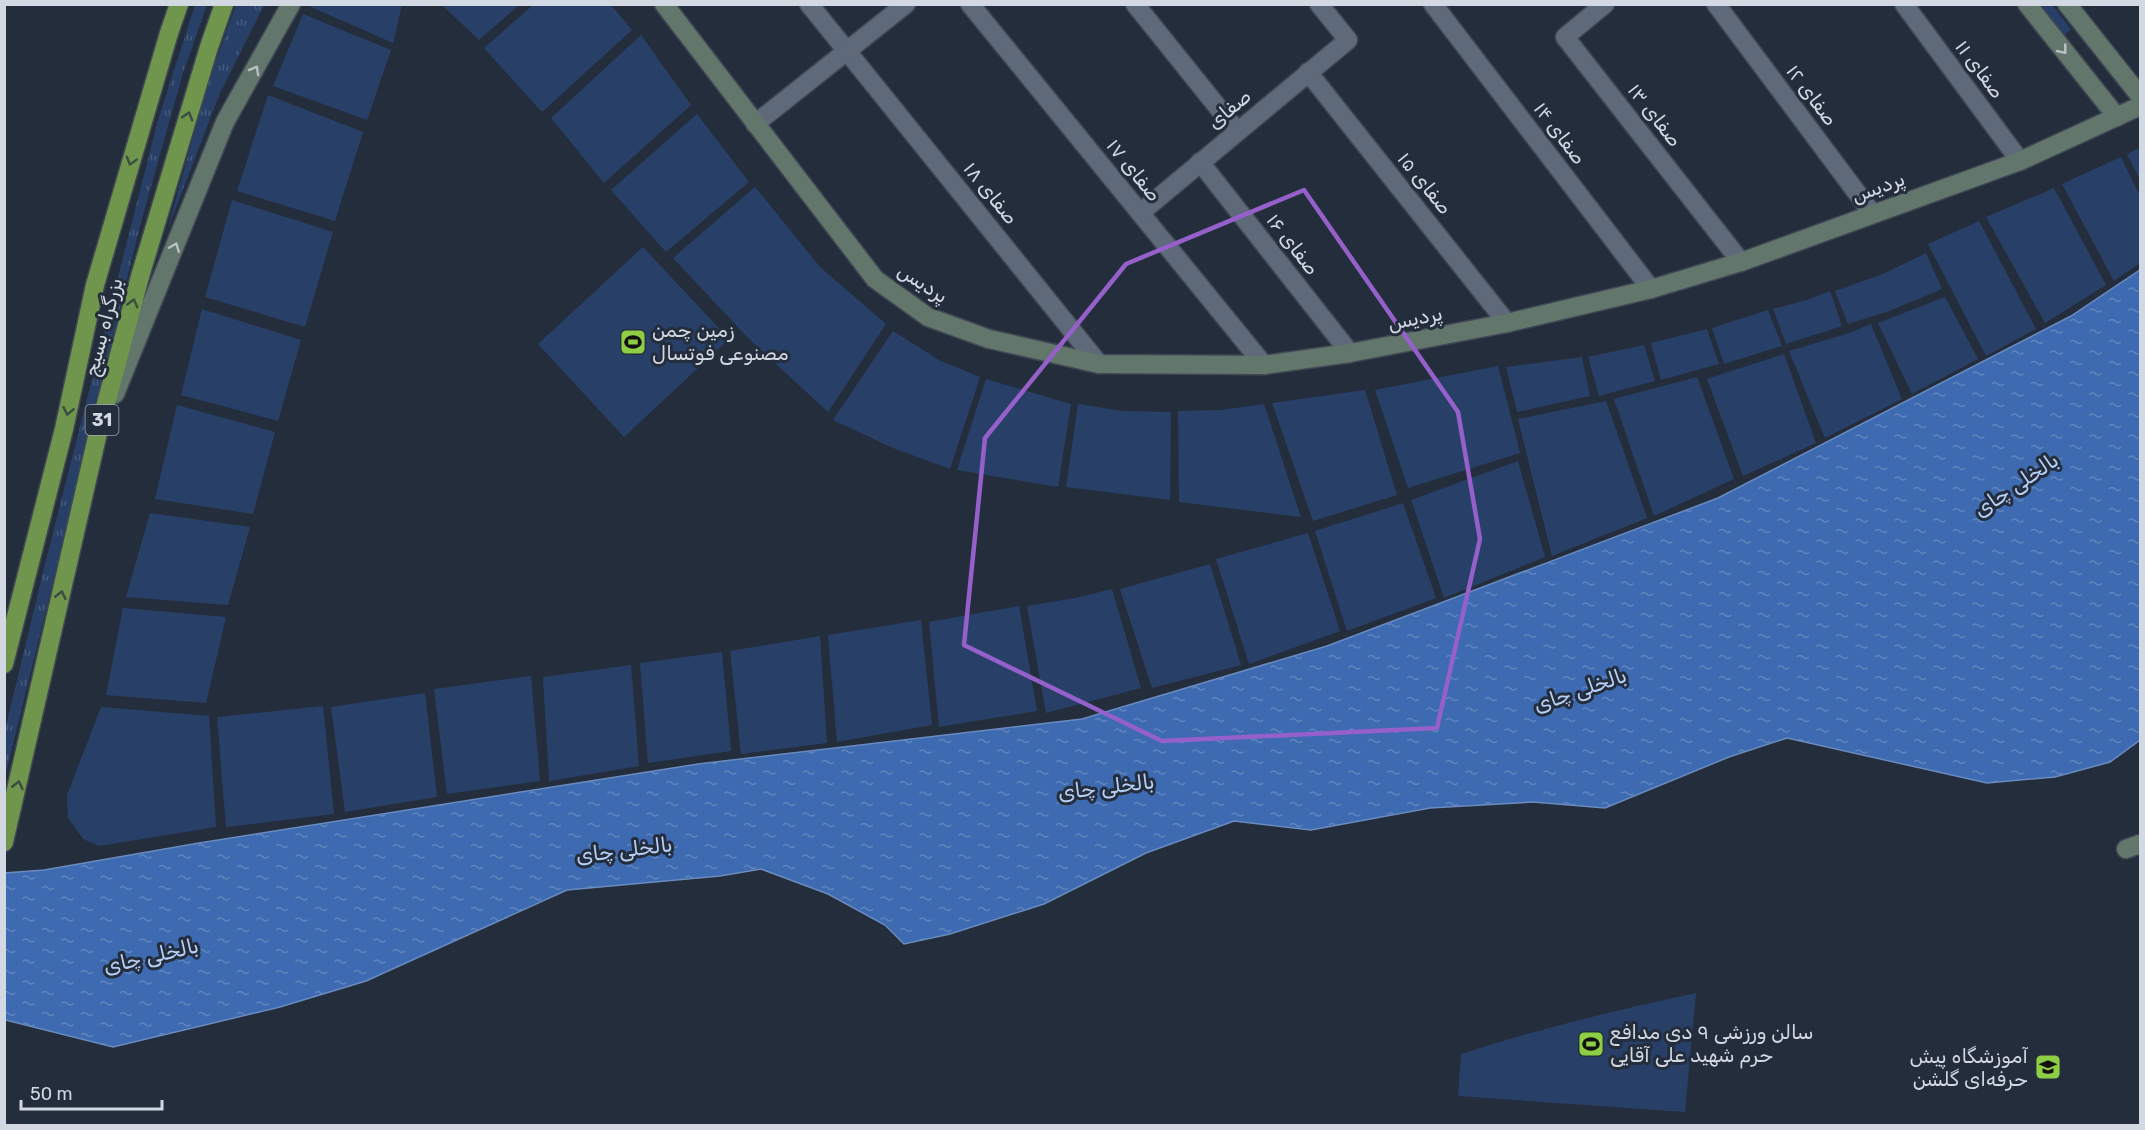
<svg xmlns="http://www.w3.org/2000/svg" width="2145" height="1130" viewBox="0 0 2145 1130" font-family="Rubik,Vazirmatn,sans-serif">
  <defs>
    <pattern id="grass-tufts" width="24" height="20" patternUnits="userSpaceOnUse" patternTransform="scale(1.5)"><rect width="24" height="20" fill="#284067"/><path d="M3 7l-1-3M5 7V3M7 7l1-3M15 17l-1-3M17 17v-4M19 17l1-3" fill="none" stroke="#465b7d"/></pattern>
    <pattern id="water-ripples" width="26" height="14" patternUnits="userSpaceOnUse" patternTransform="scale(1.5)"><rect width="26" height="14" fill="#3d6ab0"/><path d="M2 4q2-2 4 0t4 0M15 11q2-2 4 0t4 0" fill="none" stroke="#6186be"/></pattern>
  </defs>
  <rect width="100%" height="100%" fill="#242d3c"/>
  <g fill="url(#grass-tufts)">
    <path d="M195,5H207L183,73L140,226L5,777V730L43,572L158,120Z"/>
    <path d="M236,5H264L220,93L167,231L210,77Z"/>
    <path d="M2041,5H2052L2071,29L2065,35Z"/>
  </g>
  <g fill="#284067">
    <path d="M310,4H402V5L393,43L309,6Z"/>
    <path d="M442,5H519L479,40Z"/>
    <path d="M533,5H611L632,30L542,112L484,48Z"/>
    <path d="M303,14L391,50L367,120L273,86Z"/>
    <path d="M641,35L691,105L604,183L551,118Z"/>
    <path d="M268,95L363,132L335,221L237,191Z"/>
    <path d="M697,114L749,182L666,252L611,190Z"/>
    <path d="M2140,148V180L2127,154Z"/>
    <path d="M2121,157L2140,196V263L2114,281L2062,184Z"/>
    <path d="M755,187L820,267L886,324L828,412L747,337L673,258Z"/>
    <path d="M2054,188L2106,285L2045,323L1986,217Z"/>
    <path d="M232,200L333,232L305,327L205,297Z"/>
    <path d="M1979,221L2036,329L1986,356L1928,244Z"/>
    <path d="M643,247L729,339L624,437L538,344Z"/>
    <path d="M1926,253L1942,289L1889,311L1848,324L1835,291L1883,274Z"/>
    <path d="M1830,291L1842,326L1786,344L1773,309L1810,299Z"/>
    <path d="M1945,297L1978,359L1912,394L1878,323Z"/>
    <path d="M202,309L301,340L278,421L181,395Z"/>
    <path d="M1768,310L1782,346L1724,364L1712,328Z"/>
    <path d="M1871,324L1902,399L1825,438L1789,351L1849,333Z"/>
    <path d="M1707,329L1719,364L1661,380L1651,343Z"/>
    <path d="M893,331L939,360L980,377L950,469L893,448L833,420Z"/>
    <path d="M1644,345L1655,381L1599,396L1588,357Z"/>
    <path d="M1784,354L1816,443L1743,476L1707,379Z"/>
    <path d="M1582,357L1590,396L1517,412L1506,367Z"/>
    <path d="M1498,366L1520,453L1408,488L1375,390Z"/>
    <path d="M1697,377L1734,479L1654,516L1614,399Z"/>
    <path d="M986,379L1071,404L1058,487L957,470Z"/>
    <path d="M1365,390L1397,495L1313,521L1272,403Z"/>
    <path d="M1606,401L1647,518L1552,556L1518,419Z"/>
    <path d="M1078,404L1123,411L1171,412L1170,500L1066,487Z"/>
    <path d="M1264,404L1301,517L1179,502L1178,411L1221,410Z"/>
    <path d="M177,405L275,432L253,514L155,499Z"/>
    <path d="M1518,461L1545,557L1444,598L1411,500Z"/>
    <path d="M1403,503L1436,598L1347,631L1315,531Z"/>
    <path d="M150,513L250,527L228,605L126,597Z"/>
    <path d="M1308,533L1340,631L1249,664L1216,559Z"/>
    <path d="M1210,564L1241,665L1152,688L1120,589Z"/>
    <path d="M1112,589L1141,688L1046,713L1027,606L1075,598Z"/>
    <path d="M1019,606L1037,711L939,727L929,622Z"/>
    <path d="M123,608L226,617L206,703L106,695Z"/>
    <path d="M921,620L932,725L837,742L828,635Z"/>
    <path d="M820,636L827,743L741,754L730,651Z"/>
    <path d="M722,652L731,751L648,763L640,663Z"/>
    <path d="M631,665L639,766L549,781L543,677Z"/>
    <path d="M531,676L540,781L447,794L434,689Z"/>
    <path d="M425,693L437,797L345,812L331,707Z"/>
    <path d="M323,706L334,814L226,827L217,717Z"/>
    <path d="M101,707L209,716L216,827L99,846L83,839L68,818L67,795Z"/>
    <path d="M1696,993L1685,1112L1458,1096L1461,1054C1538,1029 1616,1010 1696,993Z"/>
  </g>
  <path fill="url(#water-ripples)" stroke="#6a8bbf" stroke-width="1.5" d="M2140,270V740L2110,762L2055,777L1987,783L1787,738L1729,757L1605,808L1533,802L1430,808L1311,830L1234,821L1146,853L1044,904L950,934L904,944L885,925L828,894L761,869L720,876L567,890L366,981L280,1007L113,1047L5,1020V873L44,870L199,843L698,764L1082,719L1327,646L1718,498L2071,316Z"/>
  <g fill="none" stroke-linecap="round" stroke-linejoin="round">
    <defs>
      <g id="street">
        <path d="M809,4L1099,364"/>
        <path d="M970,4L1264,365"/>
        <path d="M1135,4L1237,131"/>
        <path d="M1433,4L1651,289"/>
        <path d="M1605,4L1565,37L1741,262"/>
        <path d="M1716,4L1872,213"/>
        <path d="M1904,4L2020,161"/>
        <path d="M1308,72L1507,323"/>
        <path d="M755,124L906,4"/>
        <path d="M1200,162L1350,353"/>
        <path d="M1140,213L1348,40L1319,4"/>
      </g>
      <g id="secondary">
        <path d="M664,4L875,279L928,317L989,339L1099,364L1264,365L1350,353L1507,323L1651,289L1741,262L2020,161L2140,106"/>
        <path d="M2027,4L2117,117"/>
        <path d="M2067,4L2140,96"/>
        <path d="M115,394L225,122L291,4"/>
        <path d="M2126,849L2140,844"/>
      </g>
      <g id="highway">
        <path d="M4,664L64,429L95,285L169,33L179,4"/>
        <path d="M4,842L97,437L141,273L209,47L224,4"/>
      </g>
    </defs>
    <use href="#street" stroke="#404854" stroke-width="21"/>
    <use href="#secondary" stroke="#404854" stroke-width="21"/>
    <use href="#highway" stroke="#404854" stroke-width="21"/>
    <use href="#street" stroke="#5e697a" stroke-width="18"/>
    <use href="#secondary" stroke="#63766c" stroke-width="18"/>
    <use href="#highway" stroke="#70954c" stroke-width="18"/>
  </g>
  <defs><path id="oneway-chevron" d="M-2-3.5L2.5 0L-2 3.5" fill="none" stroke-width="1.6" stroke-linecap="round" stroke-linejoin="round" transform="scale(1.5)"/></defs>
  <g stroke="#b7c0c5">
    <use href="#oneway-chevron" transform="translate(2063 50) rotate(51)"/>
    <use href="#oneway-chevron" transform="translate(255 70) rotate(-61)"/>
    <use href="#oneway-chevron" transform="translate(175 247) rotate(-68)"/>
  </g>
  <g stroke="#3b4c41">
    <use href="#oneway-chevron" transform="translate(188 116) rotate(-73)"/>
    <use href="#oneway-chevron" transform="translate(131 161) rotate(106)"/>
    <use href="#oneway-chevron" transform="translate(133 303) rotate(-75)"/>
    <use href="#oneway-chevron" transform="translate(68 411) rotate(102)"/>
    <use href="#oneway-chevron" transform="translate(61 595) rotate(-77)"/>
    <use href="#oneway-chevron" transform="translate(18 785) rotate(-77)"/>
  </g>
  <path fill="none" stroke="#9560ca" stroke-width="4.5" stroke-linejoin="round" d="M1304,190L1458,412L1480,539L1437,728L1162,741L964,645L985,438L1126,264Z"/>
  <defs>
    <symbol id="stadium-square" viewBox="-11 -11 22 22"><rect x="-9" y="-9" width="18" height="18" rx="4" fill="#8dce44" stroke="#242d3c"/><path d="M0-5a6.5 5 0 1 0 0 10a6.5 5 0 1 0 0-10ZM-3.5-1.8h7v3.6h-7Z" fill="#111"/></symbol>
    <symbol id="school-square" viewBox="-11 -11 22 22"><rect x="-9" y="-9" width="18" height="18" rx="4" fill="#8dce44" stroke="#242d3c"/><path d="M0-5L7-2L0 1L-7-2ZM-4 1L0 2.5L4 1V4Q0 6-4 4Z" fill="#111"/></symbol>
  </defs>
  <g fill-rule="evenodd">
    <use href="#stadium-square" x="618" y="327" width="30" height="30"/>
    <use href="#stadium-square" x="1576" y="1029" width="30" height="30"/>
    <use href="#school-square" x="2033" y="1052" width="30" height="30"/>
  </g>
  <g text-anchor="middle" stroke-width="6" stroke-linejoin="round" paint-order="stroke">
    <rect fill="#242d3c" stroke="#9ea5b1" stroke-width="1.5" x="85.5" y="405" width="33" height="30" rx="4.5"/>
    <g font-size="18" font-weight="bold" fill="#d3d9e3">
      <text x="102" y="426">31</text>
    </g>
    <g font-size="20" fill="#d3d9e3" stroke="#242d3c">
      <text transform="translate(1980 69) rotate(53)" y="7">صفای ۱۱</text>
      <text transform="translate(1812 95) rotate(53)" y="7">صفای ۱۲</text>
      <text transform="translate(1229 109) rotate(-40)" y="7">صفای</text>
      <text transform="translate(1655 115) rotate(52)" y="7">صفای ۱۳</text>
      <text transform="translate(1560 133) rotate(53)" y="7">صفای ۱۴</text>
      <text transform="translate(1134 170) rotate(51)" y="7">صفای ۱۷</text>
      <text transform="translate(1425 183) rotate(51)" y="7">صفای ۱۵</text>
      <text transform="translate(1878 187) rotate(-20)" y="7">پردیس</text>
      <text transform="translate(991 193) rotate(51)" y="7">صفای ۱۸</text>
      <text transform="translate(1293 244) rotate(52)" y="7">صفای ۱۶</text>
      <text transform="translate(923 283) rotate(33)" y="7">پردیس</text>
      <text transform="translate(1415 318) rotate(-11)" y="7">پردیس</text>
      <text transform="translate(103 327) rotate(-75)" y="7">بزرگراه بسیج</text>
    </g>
    <g font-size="20" fill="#d3d9e3" stroke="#242d3c" text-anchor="start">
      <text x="652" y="337">زمین چمن<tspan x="652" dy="23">مصنوعی فوتسال</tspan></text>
      <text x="1610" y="1039">سالن ورزشی ۹ دی مدافع<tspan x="1610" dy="23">حرم شهید علی آقایی</tspan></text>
      <text x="2028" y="1063" text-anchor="end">آموزشگاه پیش<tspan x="2028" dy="23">حرفه‌ای گلشن</tspan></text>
    </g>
    <g font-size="21" font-style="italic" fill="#b7d0f7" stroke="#242d3c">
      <text transform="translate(2016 485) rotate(-34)" y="7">بالخلی چای</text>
      <text transform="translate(1580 690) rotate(-19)" y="7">بالخلی چای</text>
      <text transform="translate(1106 787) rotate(-7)" y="7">بالخلی چای</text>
      <text transform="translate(624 850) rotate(-7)" y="7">بالخلی چای</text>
      <text transform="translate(151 956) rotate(-13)" y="7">بالخلی چای</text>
    </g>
  </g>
  <rect width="2145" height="1130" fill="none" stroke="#d3d9e3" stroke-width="12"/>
  <path d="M21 1100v9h141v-9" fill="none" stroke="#d3d9e3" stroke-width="3"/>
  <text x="30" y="1100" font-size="18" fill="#d3d9e3" stroke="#242d3c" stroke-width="4.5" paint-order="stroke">50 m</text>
</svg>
